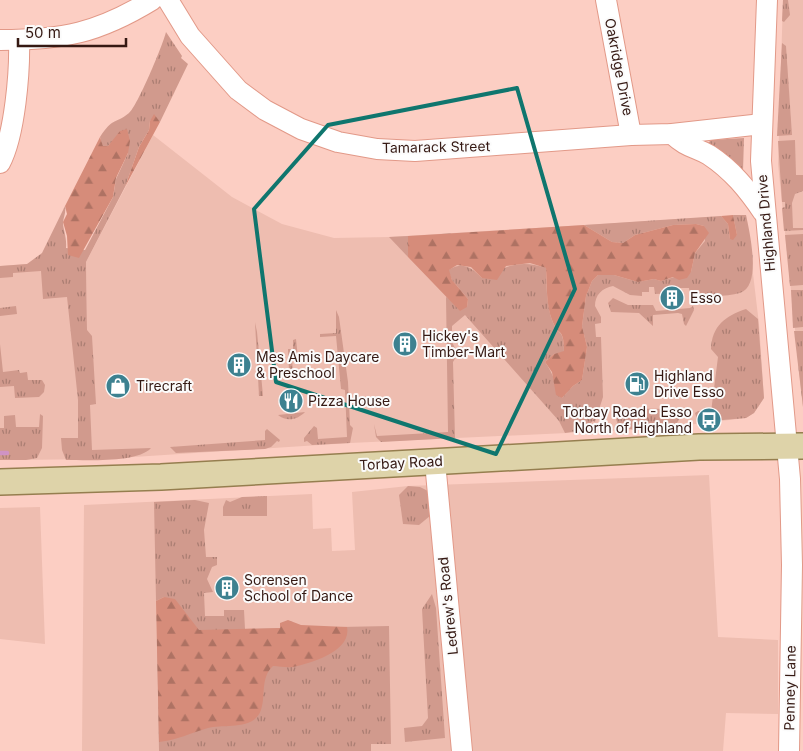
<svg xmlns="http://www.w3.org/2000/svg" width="803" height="751" viewBox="0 0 803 751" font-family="Inter,sans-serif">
  <defs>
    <pattern id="grass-tufts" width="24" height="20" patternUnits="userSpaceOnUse" patternTransform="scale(1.25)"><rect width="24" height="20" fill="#d19a8d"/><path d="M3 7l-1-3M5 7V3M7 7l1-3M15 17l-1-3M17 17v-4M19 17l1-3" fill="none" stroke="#aa7d72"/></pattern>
    <pattern id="forest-firs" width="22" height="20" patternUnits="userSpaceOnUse" patternTransform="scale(1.25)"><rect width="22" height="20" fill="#d68c7a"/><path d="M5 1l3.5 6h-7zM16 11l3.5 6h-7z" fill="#ae7263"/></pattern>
  </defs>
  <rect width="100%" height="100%" fill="#fccec3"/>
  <g fill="#eebdb0">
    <path d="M783,0H803V407L778,164Z"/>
    <path d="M153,135L232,197L282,224L334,238L389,237L746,215L759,324L764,398L754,413L746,418L653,429L350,443L103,459L13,460L0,448V266L43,263L70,268L87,330L86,262Z"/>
    <path d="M709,475L718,637L778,640V714L726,713L723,751H82L84,505L312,494L313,529L331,528L332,551L355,550L352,492L408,486Z"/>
    <path d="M40,507L45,644L0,639V508Z"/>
  </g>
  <g fill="url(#grass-tufts)">
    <path d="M783,0H788L790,15L784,22L782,21Z"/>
    <path d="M166,32L182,56L181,58L188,64L160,122L156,118L150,121L149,130L139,147L125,187L86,262L87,330L92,336L96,404L90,405L92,450L151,448C138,463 86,460 66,460L62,450L61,438H78V400L67,297L43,299L41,271L13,273V277L0,278V266L27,264L42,253L65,206C66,213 64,216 63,222C63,230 67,237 66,248L85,250L113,197L116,179L128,153L113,141L108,146L103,147L100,137C113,117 114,125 129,113C137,107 163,45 166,32Z"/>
    <path d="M782,43L786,46L792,135L777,136Z"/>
    <path d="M744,138L743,171L707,144L711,140Z"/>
    <path d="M795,140L796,175H803V191L795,194L792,203L793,228H803V230L784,231L782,208L785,207V202H782L778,141Z"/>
    <path d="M733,215H746C750,234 762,286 740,293C725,297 706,296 690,297L689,288H676V293L655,294L654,287H649V292H642V296L630,295L613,286C602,288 595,295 595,306L601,317V323L595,324L596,337H601L603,397L595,422L593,421L583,430L565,433L559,421L465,315L452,326V342L458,354L453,362L455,438L381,442L376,437L374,424L377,436L448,432L446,297L467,307L468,299L452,280L448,270C463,261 471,267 482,278C506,266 520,259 546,268C546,283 547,307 552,320C558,337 564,327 564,352L554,354L545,362C553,373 556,386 562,398L573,386L582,380L587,347L582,326L586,296L592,281L598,275H614L638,282L654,279L661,281L691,272L695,253L705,241L704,226L696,224L673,225L635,235L623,243L612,242L584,225L721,216L728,224L730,239L737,235Z"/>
    <path d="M803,234V285L790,286L785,235Z"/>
    <path d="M408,236V257L389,237Z"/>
    <path d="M791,290H803V327L793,328Z"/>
    <path d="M613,298L628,305H653L656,311L690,308L693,306L694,310L686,326L684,324L682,314L678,313L653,315V326L639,313L611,312L608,303Z"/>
    <path d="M16,306L17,314L0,316V308Z"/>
    <path d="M746,309L758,319L764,398L754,413L746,418L711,421V419H707V421L699,417L697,419L695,413L698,411L711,412L718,357L711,349C712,326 725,316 746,309Z"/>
    <path d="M336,310L339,317L348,382L350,425L353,428L350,443L312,445L307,441L304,442V438L314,426L317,428L318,439L347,437L345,390L341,389L336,336L320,337V334L336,333Z"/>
    <path d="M255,322L257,332L263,396H259Z"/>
    <path d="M794,331H803V407Z"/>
    <path d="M296,339L298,358L292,359L293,372L300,373L274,376V373L289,371L288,349H293V340Z"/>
    <path d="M0,344L3,372L19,370L20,373L27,372L28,380H42L45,385L44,392L39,397L15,398L14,386L0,387Z"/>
    <path d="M670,409L679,412L682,418L679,419L676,425L634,430L621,426L619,428L616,419C627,406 654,409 670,409Z"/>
    <path d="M305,412C297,420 287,422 278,415Z"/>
    <path d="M40,414L43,416L42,448L37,458L26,460H0V428H4V416L15,415L16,427H39Z"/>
    <path d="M267,429L280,440L279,442L277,441L271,447L265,449L176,453L170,447L265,440V431Z"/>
    <path d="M408,486L420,487L428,491L430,516L419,525L403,524L399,495Z"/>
    <path d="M267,496V516H223V507L226,500L230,502L242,497Z"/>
    <path d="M195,500L209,503L204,530L206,557H217V565L212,567L207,579L213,592L204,593L205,616H224V610H244L245,629L389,626L391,744H371V751H159L157,632L198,630L164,597L156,601L154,502Z"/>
    <path d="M432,594L436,608L445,738L405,742L404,728L422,726L428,718L422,609Z"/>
  </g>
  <g fill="url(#forest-firs)">
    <path d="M154,114L160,122L125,187L139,147L149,130L150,121Z"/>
    <path d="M127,129L130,141L128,153L116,178L113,197L79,258L68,255L67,236L63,222L67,214L65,206L100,137L103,146H108L120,131Z"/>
    <path d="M733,215L737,235L733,240L730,239L728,224L721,216Z"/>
    <path d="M696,224L704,226L709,233L695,253L691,272L687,278L679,280L673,277L661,281L654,279L638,282L614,275H598L592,281L586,296L582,326L587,347L582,380L573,386L562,398L556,395L552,372L545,362L554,354L564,351C564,327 558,336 552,320C546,305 547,284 546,268L530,263L506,266L497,280L482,278L471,267L457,265L449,270L452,280L468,299L467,307L460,311L408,257V236L584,225L612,242L623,243L635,235L673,225Z"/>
    <path d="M164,597L175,599L199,630L280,628V623L288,620L301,625L347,627C352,651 312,663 293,667C286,668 279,666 273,666C260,678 266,696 261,710C254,731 223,724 208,728C191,733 177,740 159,742L156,601Z"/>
  </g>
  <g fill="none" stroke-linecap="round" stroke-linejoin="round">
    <path stroke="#cf93c3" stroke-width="4.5" d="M0,453H7"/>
    <defs>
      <g id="minor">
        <path d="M168,0L190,36L238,90L265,110L301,129L338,142L377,149L415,151L631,135L672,134L762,124"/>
        <path d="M606,0L631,135"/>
        <path d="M767,0L761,161L790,479L792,565L789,751"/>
        <path d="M0,40C63,40 98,33 152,0"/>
        <path d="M672,134C687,148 693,146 709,155C732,170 748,190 763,212"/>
        <path d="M0,163C15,135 20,71 19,40"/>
        <path d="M435,462L462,751"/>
      </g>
      <path id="major" d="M0,482L161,477L699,447L803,446"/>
    </defs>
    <use href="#minor" stroke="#e29988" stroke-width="22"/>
    <use href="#major" stroke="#957e4f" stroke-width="28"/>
    <use href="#minor" stroke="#fff" stroke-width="20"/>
    <use href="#major" stroke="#ded3a9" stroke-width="25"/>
  </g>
  <path fill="none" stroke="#0f766e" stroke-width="4" stroke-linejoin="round" d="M517,88L575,289L496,454L276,382L254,209L328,125Z"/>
  <defs>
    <symbol id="building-disc" viewBox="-11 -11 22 22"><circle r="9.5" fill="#3d8190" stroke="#fbfbfb"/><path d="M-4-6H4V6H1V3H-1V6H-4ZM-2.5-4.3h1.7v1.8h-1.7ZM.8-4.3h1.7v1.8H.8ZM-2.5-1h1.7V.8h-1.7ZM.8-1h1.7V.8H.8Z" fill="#fff"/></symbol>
    <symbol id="fuel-disc" viewBox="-11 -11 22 22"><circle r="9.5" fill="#3d8190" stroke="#fbfbfb"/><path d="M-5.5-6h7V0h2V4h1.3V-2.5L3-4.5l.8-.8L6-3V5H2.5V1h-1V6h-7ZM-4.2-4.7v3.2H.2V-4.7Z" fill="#fff"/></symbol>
    <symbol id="shop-disc" viewBox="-11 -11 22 22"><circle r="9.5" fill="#3d8190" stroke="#fbfbfb"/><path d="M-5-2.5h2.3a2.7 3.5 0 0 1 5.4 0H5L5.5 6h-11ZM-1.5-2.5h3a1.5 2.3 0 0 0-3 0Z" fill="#fff"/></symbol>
    <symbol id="restaurant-disc" viewBox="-11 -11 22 22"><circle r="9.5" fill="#3d8190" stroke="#fbfbfb"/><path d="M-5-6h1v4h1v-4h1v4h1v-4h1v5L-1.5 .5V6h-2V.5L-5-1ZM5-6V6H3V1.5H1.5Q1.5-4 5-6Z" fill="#fff"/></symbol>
    <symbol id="bus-disc" viewBox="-11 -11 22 22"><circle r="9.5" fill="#3d8190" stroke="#fbfbfb"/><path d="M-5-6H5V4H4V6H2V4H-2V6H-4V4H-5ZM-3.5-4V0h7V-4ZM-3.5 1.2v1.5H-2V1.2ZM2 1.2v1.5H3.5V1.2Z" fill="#fff"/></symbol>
  </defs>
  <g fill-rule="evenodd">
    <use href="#building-disc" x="658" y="284" width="28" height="28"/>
    <use href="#building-disc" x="391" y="330" width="28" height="28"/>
    <use href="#building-disc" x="225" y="351" width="28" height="28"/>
    <use href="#fuel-disc" x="623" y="370" width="28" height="28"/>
    <use href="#shop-disc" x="104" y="372" width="28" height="28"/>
    <use href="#restaurant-disc" x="277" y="387" width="28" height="28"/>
    <use href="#bus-disc" x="695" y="406" width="28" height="28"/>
    <use href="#building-disc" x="213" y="574" width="28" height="28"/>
  </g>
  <g text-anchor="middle" stroke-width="4" stroke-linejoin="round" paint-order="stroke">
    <g font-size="14" fill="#351913" stroke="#fbfbfb">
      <text transform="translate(619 67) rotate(79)" y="5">Oakridge Drive</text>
      <text transform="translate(436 147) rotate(-1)" y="5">Tamarack Street</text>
      <text transform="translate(766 223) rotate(-95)" y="5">Highland Drive</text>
      <text transform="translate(401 463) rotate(-3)" y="5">Torbay Road</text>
      <text transform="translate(448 606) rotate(-96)" y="5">Ledrew's Road</text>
      <text transform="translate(790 688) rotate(-89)" y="5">Penney Lane</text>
    </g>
    <g font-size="14" fill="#351913" stroke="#fbfbfb" text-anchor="start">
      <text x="690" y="303">Esso</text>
      <text x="422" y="341">Hickey's<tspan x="422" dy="16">Timber-Mart</tspan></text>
      <text x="256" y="362">Mes Amis Daycare<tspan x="256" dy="16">&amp; Preschool</tspan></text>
      <text x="654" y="381">Highland<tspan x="654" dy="16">Drive Esso</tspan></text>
      <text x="136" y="391">Tirecraft</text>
      <text x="308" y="406">Pizza House</text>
      <text x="692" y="417" text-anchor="end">Torbay Road - Esso<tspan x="692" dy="16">North of Highland</tspan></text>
      <text x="244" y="585">Sorensen<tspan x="244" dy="16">School of Dance</tspan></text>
    </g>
  </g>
  <path d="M18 38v8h108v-8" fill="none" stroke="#351913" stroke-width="2.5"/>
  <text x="25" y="38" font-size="15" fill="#351913" stroke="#fbfbfb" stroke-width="4" paint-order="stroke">50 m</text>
</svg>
